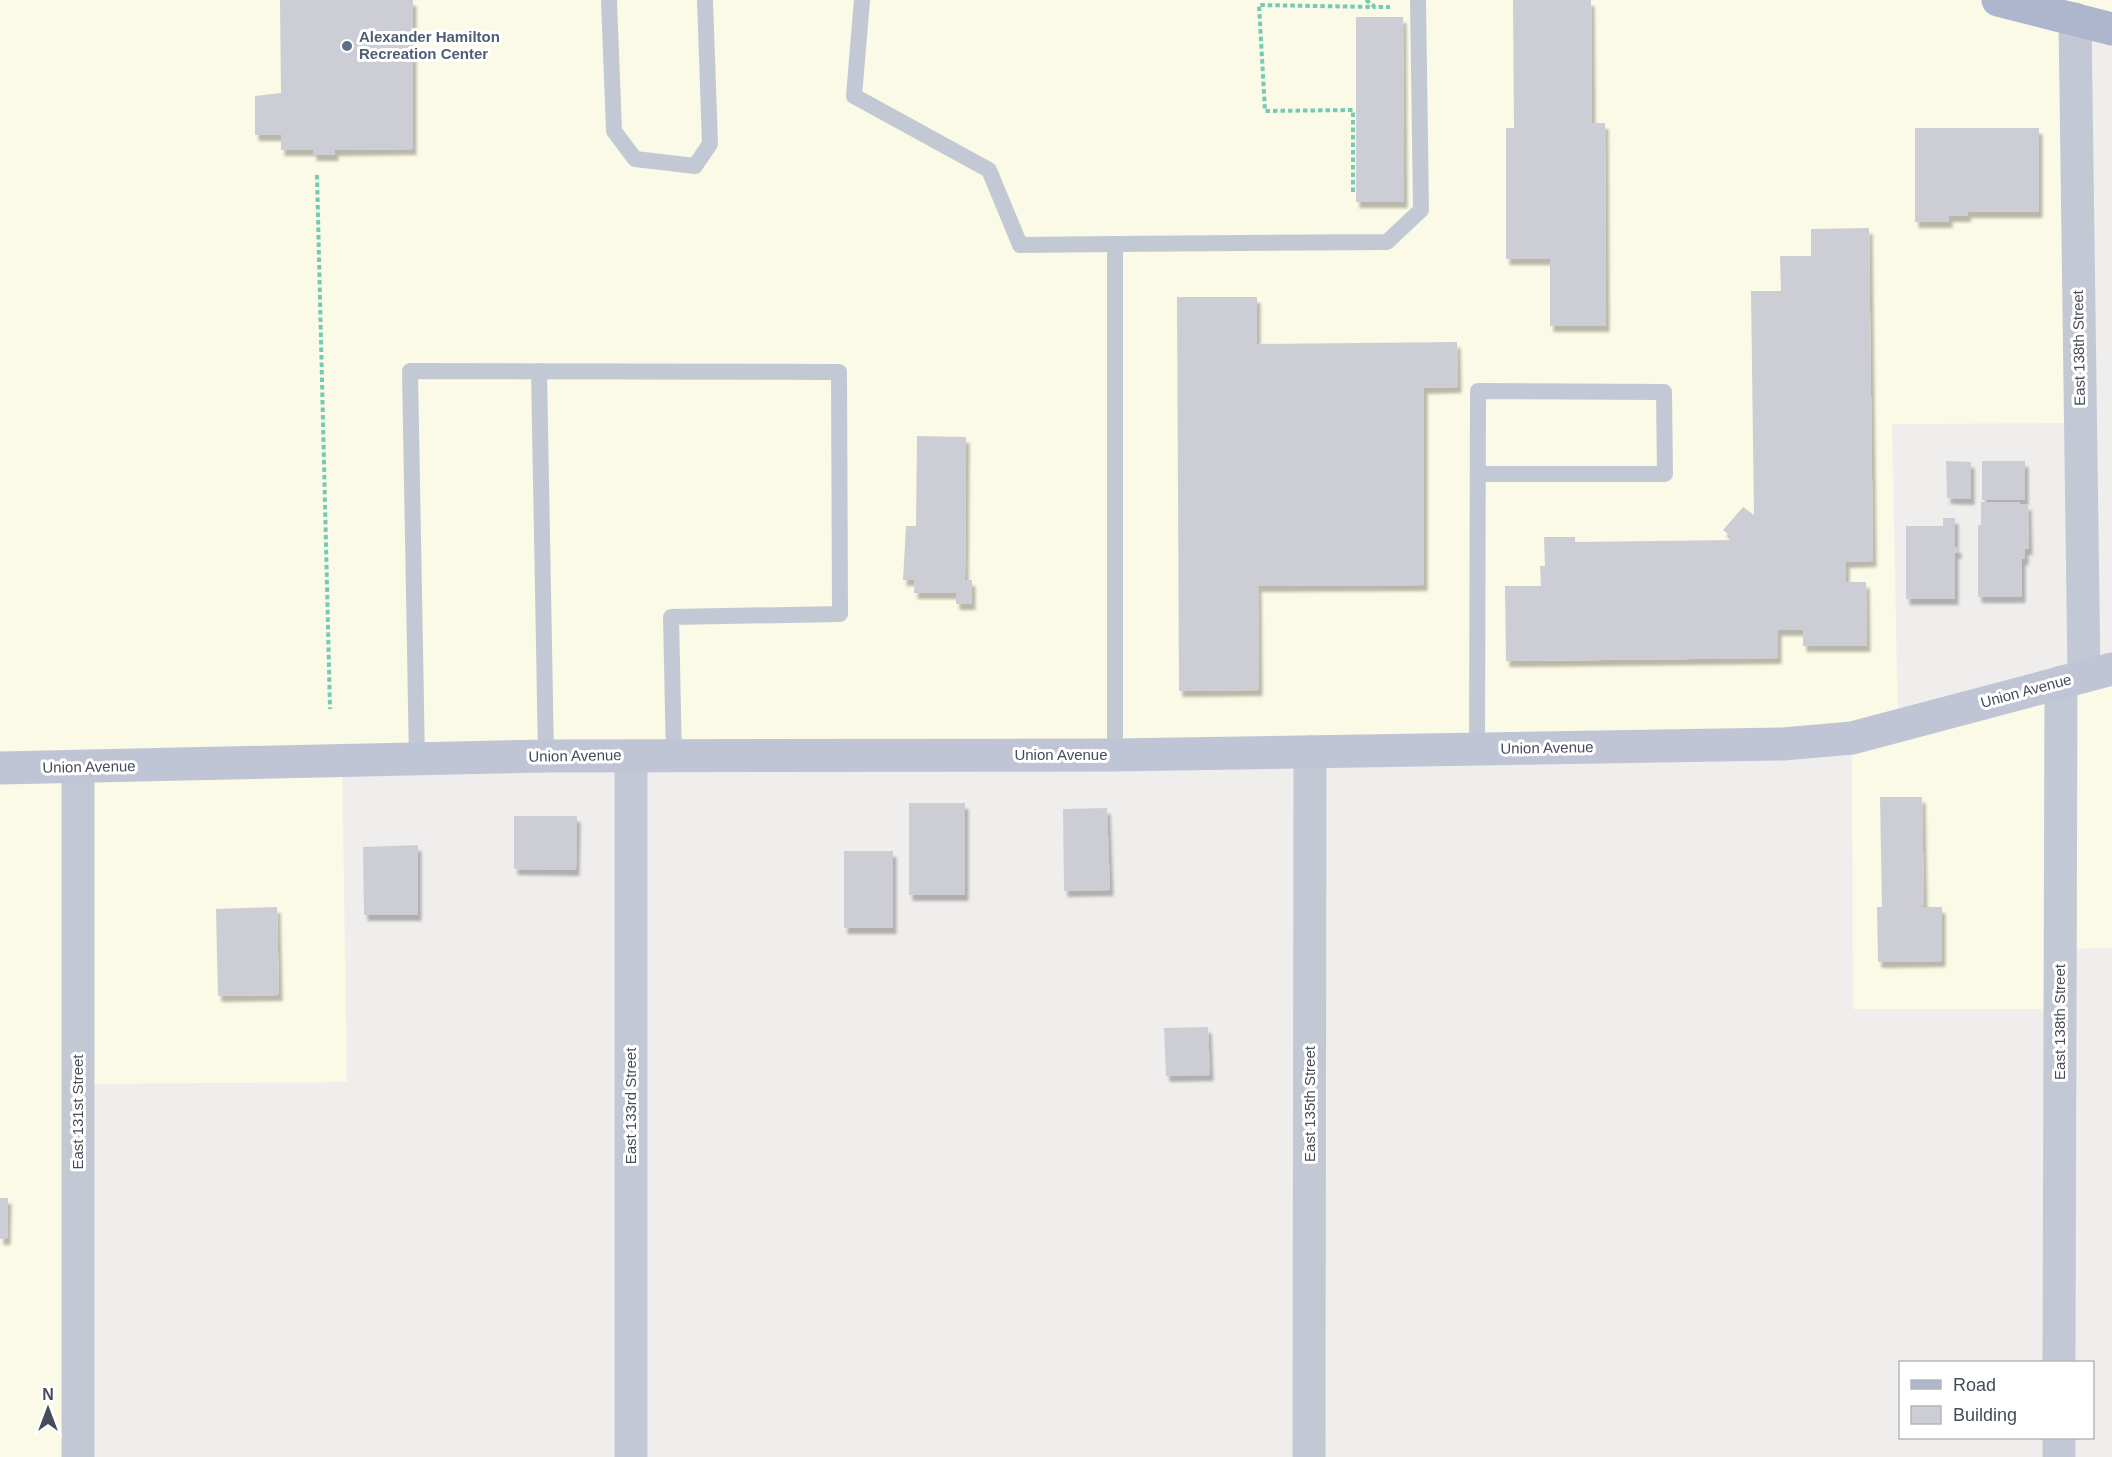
<svg xmlns="http://www.w3.org/2000/svg" width="2112" height="1457" viewBox="0 0 2112 1457" font-family="Arial,sans-serif">
  <defs>
    <filter id="shadow"><feDropShadow dx="3.5" dy="6" stdDeviation="1.5" flood-color="#0004"/></filter>
  </defs>
  <rect width="100%" height="100%" fill="#f0eeed"/>
  <path fill="#fbfae6" d="M0,0H2112V29L2076,20L2080,423L1892,424L1898,726L2112,669V948L2060,949V1009H1853L1852,739L342,762L347,1082L78,1084V1457H0Z"/>
  <g fill="#cdced5" filter="url(#shadow)">
    <path d="M280,0H413V149L335,150V155H313V150H281V135H255V96L281,93Z"/>
    <path d="M1513,0H1591L1592,123H1605L1606,326H1550V259H1506V128H1514Z"/>
    <path d="M1356,17H1403L1404,202H1356Z"/>
    <path d="M1915,128H2039V212H1967L1968,216H1949V222H1915Z"/>
    <path d="M1869,228L1873,561L1846,562V582H1866L1867,646H1803V630H1778V658L1506,661L1505,586H1541L1540,566H1545L1544,537H1575V542L1735,540L1723,530L1743,507L1754,515L1751,291H1781L1780,256H1811V229Z"/>
    <path d="M1177,297H1257V344L1457,342L1458,387L1424,388V585L1258,586L1259,690L1179,691Z"/>
    <path d="M917,436L966,437L965,580H972V604H956V593H914L915,580H903L906,526H916Z"/>
    <path d="M1946,461L1971,462V499L1947,498Z"/>
    <rect x="1982" y="461" width="43" height="39"/>
    <path d="M1981,502H2020V504H2028L2029,549H2025V559H2022V597H1978V525H1981Z"/>
    <path d="M1943,518H1955V547H1958V553H1955V599H1906V526H1943Z"/>
    <path d="M1880,797H1922L1924,906L1890,907H1942V961L1878,962L1877,907H1882Z"/>
    <rect x="909" y="803" width="56" height="92"/>
    <path d="M1107,808L1110,890L1064,891L1063,809Z"/>
    <path d="M514,816H577L576,870L514,869Z"/>
    <path d="M418,845V915H364L363,847Z"/>
    <rect x="844" y="851" width="49" height="77"/>
    <path d="M277,907L279,995L218,996L216,909Z"/>
    <path d="M1208,1027L1210,1075L1166,1076L1164,1028Z"/>
    <path d="M0,1198H8L7,1239H0Z"/>
  </g>
  <g fill="none" stroke-linecap="round" stroke-linejoin="round">
    <g stroke="#74cbb3" stroke-width="4" stroke-dasharray="4.5 3" stroke-linecap="butt">
      <path d="M1366,0L1375,7H1390"/>
      <path d="M317,175L330,709"/>
      <path d="M1353,192V110L1265,111L1259,5L1375,7"/>
    </g>
    <g stroke="#c3c9d4" stroke-width="16">
      <path d="M609,0L614,131L635,159L695,166L710,144L705,0"/>
      <path d="M862,0L854,96L989,170L1020,245L1115,244"/>
      <path d="M539,371L546,756"/>
      <path d="M1477,749L1478,391L1664,392L1665,474H1478"/>
      <path d="M1115,755V244L1387,242L1421,210L1418,0"/>
      <path d="M417,760L410,371L839,372L840,614L671,617L674,756"/>
    </g>
    <g stroke="#c3c9d4" stroke-width="33">
      <path d="M2075,19L2084,676"/>
      <path d="M2059,1362L2061,682"/>
      <path d="M631,1457V756"/>
      <path d="M1309,1457L1310,752"/>
      <path d="M2059,1457V1438"/>
    </g>
    <path stroke="#c3c9d4" stroke-width="33" d="M78,767V1457"/>
    <path stroke="#c0c5d6" stroke-width="33" d="M0,768L546,756L1115,755L1783,744L1852,738L2112,669"/>
    <path stroke="#adb6cc" stroke-width="33" d="M1998,0L2112,29"/>
  </g>
  <circle fill="#5c6f8a" stroke="#fff" stroke-width="2" cx="347" cy="46" r="6"/>
  <g text-anchor="middle" stroke-width="6" stroke-linejoin="round" paint-order="stroke">
    <g font-size="15" font-weight="bold" fill="#4e5e75" stroke="#fff" text-anchor="start">
      <text x="359" y="42">Alexander Hamilton<tspan x="359" dy="17">Recreation Center</tspan></text>
    </g>
    <g font-size="15" fill="#464c5a" stroke="#fff">
      <text transform="translate(2079 348) rotate(-91)" y="5">East 138th Street</text>
      <text transform="translate(2026 691) rotate(-15)" y="5">Union Avenue</text>
      <text transform="translate(1547 748) rotate(-1)" y="5">Union Avenue</text>
      <text x="1061" y="760">Union Avenue</text>
      <text transform="translate(575 756) rotate(-1)" y="5">Union Avenue</text>
      <text transform="translate(89 767) rotate(-1)" y="5">Union Avenue</text>
      <text transform="translate(2060 1022) rotate(-90)" y="5">East 138th Street</text>
      <text transform="translate(1310 1104) rotate(-90)" y="5">East 135th Street</text>
      <text transform="translate(631 1106) rotate(-90)" y="5">East 133rd Street</text>
      <text transform="translate(78 1112) rotate(-90)" y="5">East 131st Street</text>
    </g>
  </g>
  <rect x="1899" y="1361" width="195" height="78" fill="#ffffff" stroke="#b5b7bd" stroke-width="1.5"/>
  <rect x="1911" y="1380" width="30" height="9" fill="#adb6cc" stroke="#b5b7bd" stroke-width="1.5"/>
  <text x="1953" y="1391" font-size="18" fill="#464c5a">Road</text>
  <rect x="1911" y="1406" width="30" height="18" fill="#cdced5" stroke="#b5b7bd" stroke-width="1.5"/>
  <text x="1953" y="1421" font-size="18" fill="#464c5a">Building</text>
  <g transform="translate(48 1409)" stroke="#ffffff" stroke-width="4.5" paint-order="stroke">
  <path d="M0-4.5L10 22L0 15L-10 22Z" fill="#464c5a"/>
  <text y="-9" font-size="16" font-weight="bold" text-anchor="middle" fill="#464c5a">N</text>
  </g>
</svg>
